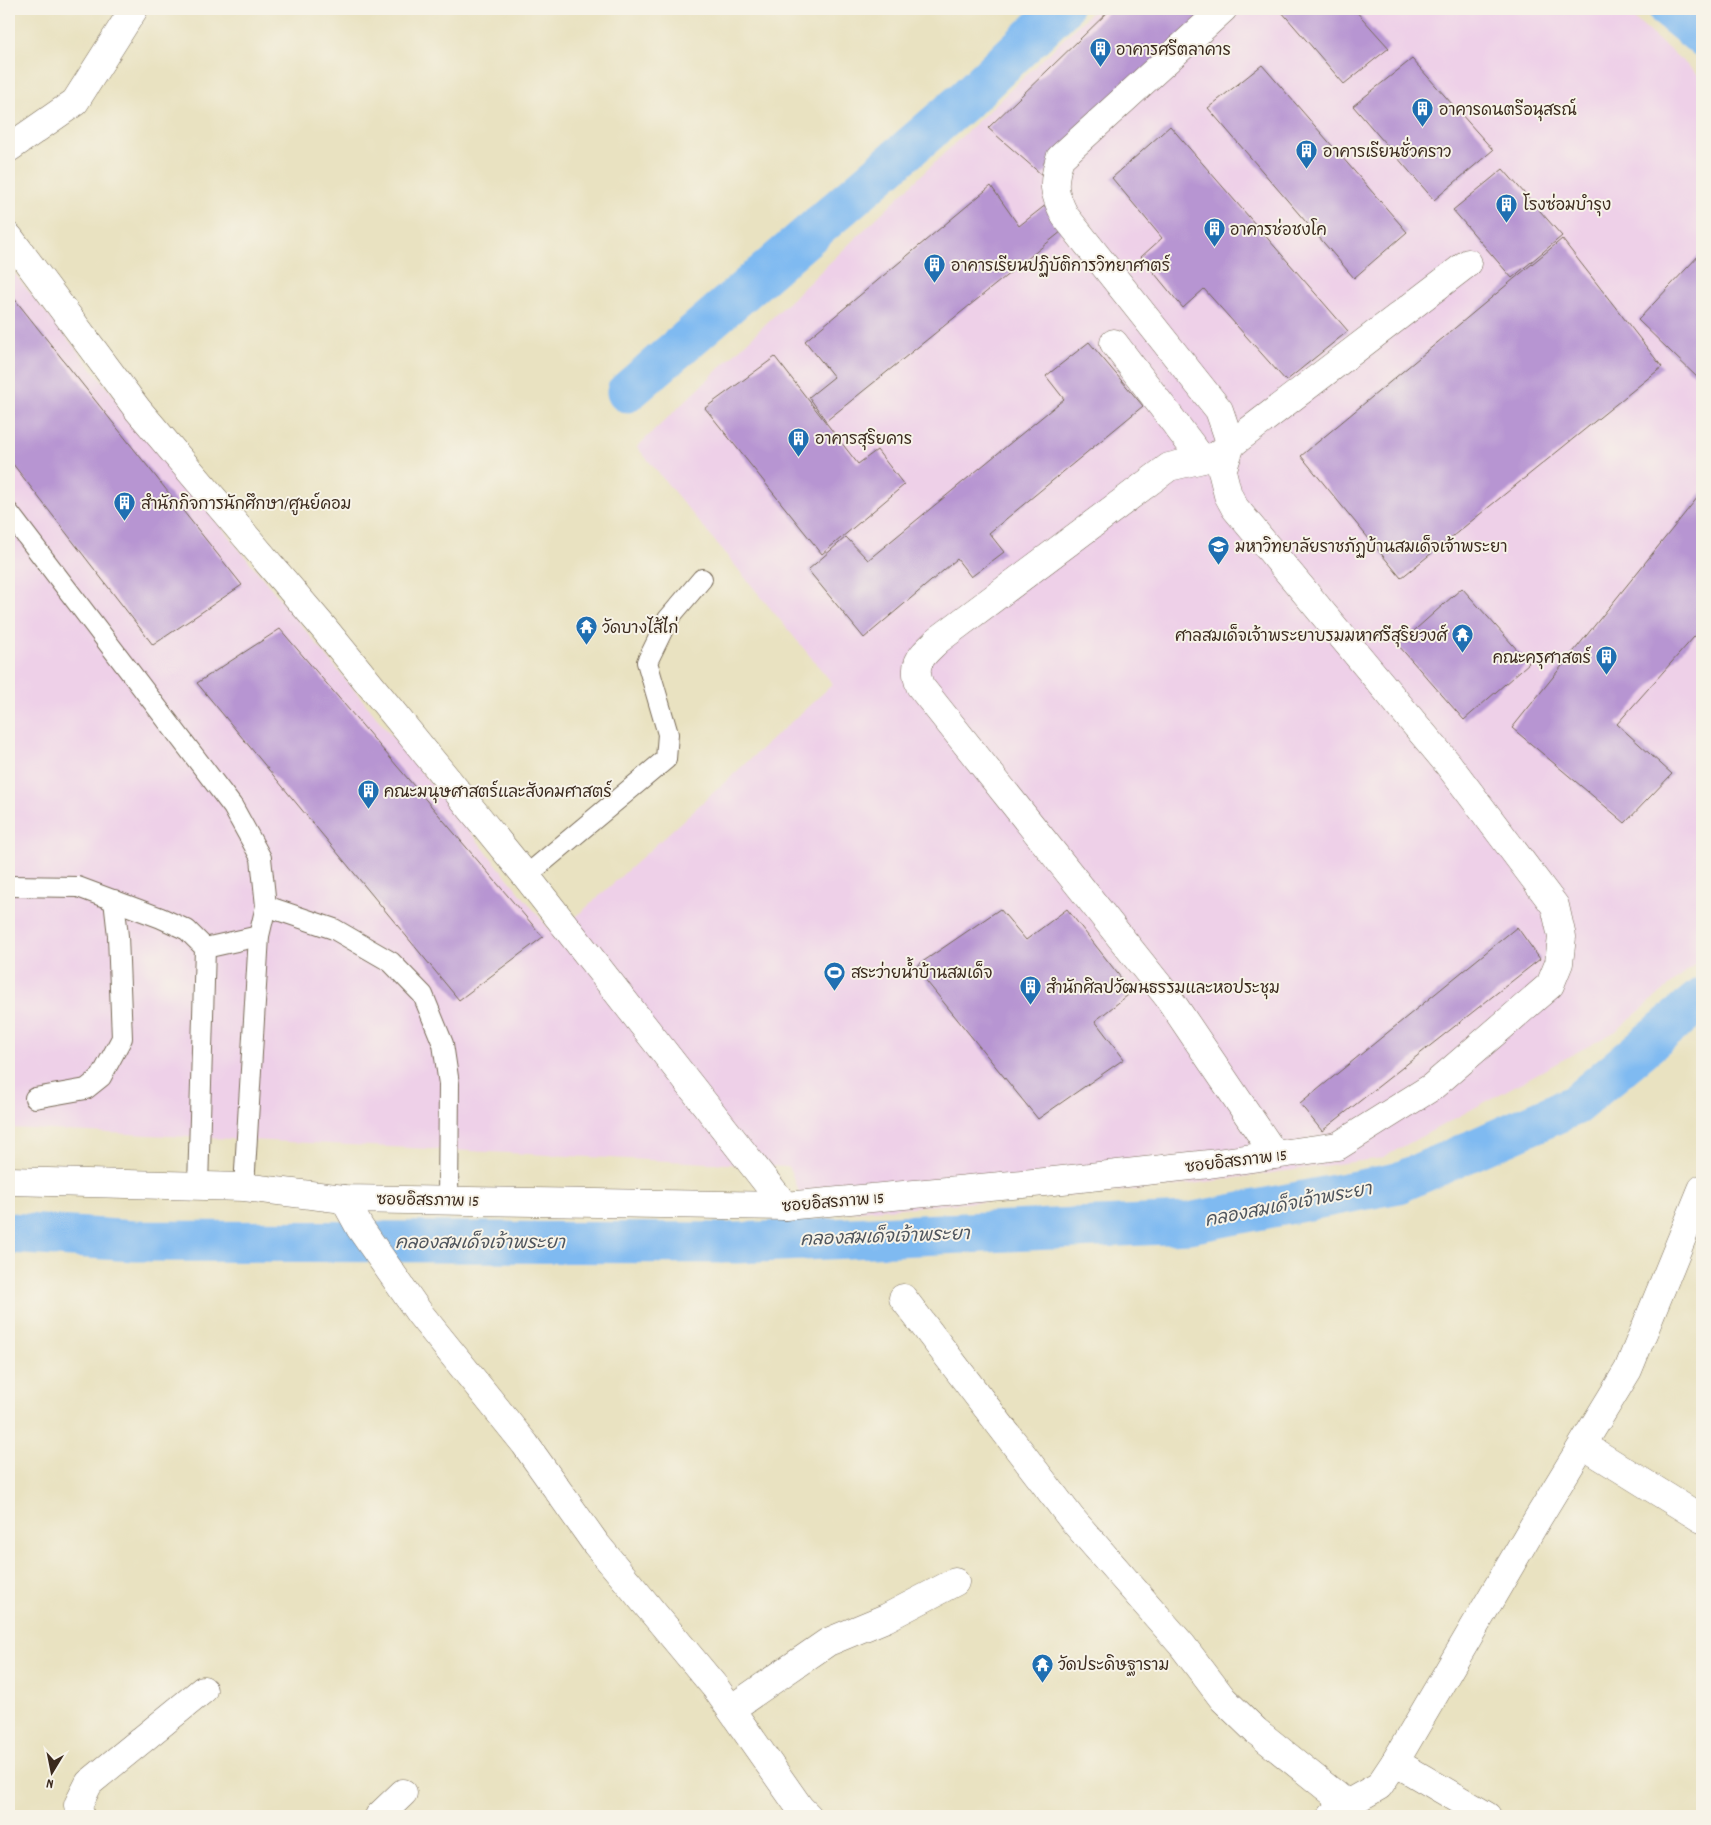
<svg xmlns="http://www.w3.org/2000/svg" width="1711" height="1825" viewBox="0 0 1711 1825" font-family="Dekko,'Playpen Sans Thai',sans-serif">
  <rect width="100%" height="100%" fill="#f7f3e8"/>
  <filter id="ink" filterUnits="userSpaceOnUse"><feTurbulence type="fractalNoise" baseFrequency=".02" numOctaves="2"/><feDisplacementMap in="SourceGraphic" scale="10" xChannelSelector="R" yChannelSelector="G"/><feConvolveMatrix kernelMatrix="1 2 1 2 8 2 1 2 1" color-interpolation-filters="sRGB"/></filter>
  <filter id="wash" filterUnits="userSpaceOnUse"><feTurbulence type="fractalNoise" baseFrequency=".0096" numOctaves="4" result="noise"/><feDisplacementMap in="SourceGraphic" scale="20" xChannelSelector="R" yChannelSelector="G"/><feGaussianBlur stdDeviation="1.12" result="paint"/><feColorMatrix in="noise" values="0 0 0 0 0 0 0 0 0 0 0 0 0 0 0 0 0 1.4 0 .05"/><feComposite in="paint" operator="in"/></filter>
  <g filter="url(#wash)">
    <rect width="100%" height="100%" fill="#e9e2c1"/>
    <path fill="#eed0e8" d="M1095,9H1623L1702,78V958L1616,1031L1382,1158L1161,1188L808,1215L789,1167L9,1128V267L555,936L833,684L637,447Z"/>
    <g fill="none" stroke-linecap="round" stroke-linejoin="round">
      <g stroke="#7fbaf1" stroke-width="41">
        <path d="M1669,9L1702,36"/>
        <path d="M627,392L966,99L1061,9"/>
        <path d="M9,1233L135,1241L737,1243L1189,1223L1398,1183L1575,1105L1702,998"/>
      </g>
    </g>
    <g id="blocks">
      <g fill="#b795d2">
        <path d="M1111,9H1211L1042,175L988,128Z"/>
        <path d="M1283,9H1354L1389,48L1344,84L1281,11Z"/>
        <path d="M1412,59L1493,150L1434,200L1353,106Z"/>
        <path d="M1262,65L1407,232L1354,278L1208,108Z"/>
        <path d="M1170,126L1348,331L1286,381L1204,289L1183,308L1141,257L1162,238L1112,178Z"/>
        <path d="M1503,169L1562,236L1512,278L1453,210Z"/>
        <path d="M991,186L1019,226L1047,204L1067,227L826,421L809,397L834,377L805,341Z"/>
        <path d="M1562,239L1662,367L1401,578L1301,456Z"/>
        <path d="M1702,252V382L1638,320Z"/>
        <path d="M9,292L242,585L153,645L9,459Z"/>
        <path d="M1089,342L1143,406L989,533L1004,552L971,577L957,559L864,638L808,570L846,537L868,560L1064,399L1046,376Z"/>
        <path d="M775,357L858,464L877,450L904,485L822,554L705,408Z"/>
        <path d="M1702,492V628L1617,724L1672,774L1625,823L1512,728Z"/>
        <path d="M1462,588L1529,663L1464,720L1398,645Z"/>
        <path d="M280,629L543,937L459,1000L197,683Z"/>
        <path d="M1000,909L1026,940L1067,909L1132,992L1095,1021L1124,1059L1038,1119L915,967Z"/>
        <path d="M1517,927L1540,959L1322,1131L1300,1104Z"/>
      </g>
    </g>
  </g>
  <g filter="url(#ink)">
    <use href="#blocks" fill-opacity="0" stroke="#786a57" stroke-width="1"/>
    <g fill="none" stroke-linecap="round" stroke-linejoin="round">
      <defs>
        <g id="service">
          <path d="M9,513L233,807L261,858L266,906L259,936L244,1187"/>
          <path d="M526,876L666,759L668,734L647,662L668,619L702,579"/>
          <path d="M9,886L78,887L161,918L187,930L205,948L198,1186"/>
          <path d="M266,906L334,929L391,962L423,995L443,1044L449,1084L448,1199"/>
          <path d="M205,948L259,936"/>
          <path d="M35,1098L86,1089L101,1077L122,1038L118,936L114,900"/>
        </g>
        <g id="minor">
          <path d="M9,148L75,102L134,9"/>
          <path d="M9,237L138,410L323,627L526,876L785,1206"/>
          <path d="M1114,343L1202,459"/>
          <path d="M1275,1155L1168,997L920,686C911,662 922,656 938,640L1169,467L1216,456L1468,263"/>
          <path d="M9,1181L244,1187L344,1199L785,1206L1044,1182L1209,1164L1338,1146L1432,1087L1550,985L1559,963L1562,937L1555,906L1448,764L1235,508L1228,495L1222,471L1231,445L1219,410L1065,216C1053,192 1052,184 1060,158L1223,9"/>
          <path d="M344,1199L360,1228L420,1314L525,1444L596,1544L715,1687L800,1808L808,1816"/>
          <path d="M903,1298L1071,1518L1182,1645L1223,1699L1256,1731L1347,1804"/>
          <path d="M1583,1445L1702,1519"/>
          <path d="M731,1709L828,1642L886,1618L955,1582"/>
          <path d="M1395,1762L1487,1816"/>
          <path d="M80,1816L78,1805L89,1783L203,1690"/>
          <path d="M379,1816L403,1793"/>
          <path d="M1332,1816L1347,1804L1379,1786L1395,1762L1538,1518L1628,1370L1702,1189"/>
        </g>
      </defs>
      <use href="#service" stroke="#786a57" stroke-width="22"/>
      <use href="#minor" stroke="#786a57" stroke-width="29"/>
      <use href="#service" stroke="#fff" stroke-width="20"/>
      <use href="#minor" stroke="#fff" stroke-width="28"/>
    </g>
  </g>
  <defs>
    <symbol id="building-pin" viewBox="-11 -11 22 30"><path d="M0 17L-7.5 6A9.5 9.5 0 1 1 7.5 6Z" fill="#1f6fb2" stroke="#f7f3e8"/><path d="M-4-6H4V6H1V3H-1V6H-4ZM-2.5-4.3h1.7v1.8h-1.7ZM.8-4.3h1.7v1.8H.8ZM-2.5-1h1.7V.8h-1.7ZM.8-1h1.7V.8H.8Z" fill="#fff"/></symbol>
    <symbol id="university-pin" viewBox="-11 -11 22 30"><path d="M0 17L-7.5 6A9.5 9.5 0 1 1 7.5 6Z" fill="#1f6fb2" stroke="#f7f3e8"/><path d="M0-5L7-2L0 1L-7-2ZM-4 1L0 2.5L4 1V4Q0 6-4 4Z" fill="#fff"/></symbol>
    <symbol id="temple-pin" viewBox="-11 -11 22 30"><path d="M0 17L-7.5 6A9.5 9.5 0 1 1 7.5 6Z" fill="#1f6fb2" stroke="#f7f3e8"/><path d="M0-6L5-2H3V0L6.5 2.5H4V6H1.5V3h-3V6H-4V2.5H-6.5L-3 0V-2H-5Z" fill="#fff"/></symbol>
    <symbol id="stadium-pin" viewBox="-11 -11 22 30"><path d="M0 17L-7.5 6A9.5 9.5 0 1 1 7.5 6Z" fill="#1f6fb2" stroke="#f7f3e8"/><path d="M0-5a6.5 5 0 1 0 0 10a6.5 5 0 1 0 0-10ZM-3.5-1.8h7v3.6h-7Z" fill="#fff"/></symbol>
  </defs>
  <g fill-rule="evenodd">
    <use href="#building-pin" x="1088" y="36" width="25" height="34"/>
    <use href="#building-pin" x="1410" y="96" width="25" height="34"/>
    <use href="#building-pin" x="1294" y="138" width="25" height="34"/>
    <use href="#building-pin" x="1494" y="192" width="25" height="34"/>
    <use href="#building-pin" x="1202" y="216" width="25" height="34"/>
    <use href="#building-pin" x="922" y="252" width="25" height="34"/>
    <use href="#building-pin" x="786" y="426" width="25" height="34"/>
    <use href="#building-pin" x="112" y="490" width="25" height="34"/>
    <use href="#university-pin" x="1206" y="534" width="25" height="34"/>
    <use href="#temple-pin" x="574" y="614" width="25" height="34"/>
    <use href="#temple-pin" x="1450" y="622" width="25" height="34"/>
    <use href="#building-pin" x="1594" y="644" width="25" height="34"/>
    <use href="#building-pin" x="356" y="778" width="25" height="34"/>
    <use href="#stadium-pin" x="822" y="960" width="25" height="34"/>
    <use href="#building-pin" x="1018" y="974" width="25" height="34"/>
    <use href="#temple-pin" x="1030" y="1652" width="25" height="34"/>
  </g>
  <g text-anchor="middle" stroke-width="4" stroke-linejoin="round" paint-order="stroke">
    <g font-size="16" fill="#3b2a1e" stroke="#f7f3e8" text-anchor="start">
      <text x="1116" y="55">อาคารศรีตลาคาร</text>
      <text x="1439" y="115">อาคารดนตรีอนุสรณ์</text>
      <text x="1323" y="157">อาคารเรียนชั่วคราว</text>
      <text x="1523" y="210">โรงซ่อมบำรุง</text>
      <text x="1230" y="235">อาคารช่อชงโค</text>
      <text x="951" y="271">อาคารเรียนปฏิบัติการวิทยาศาตร์</text>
      <text x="815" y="444">อาคารสุริยคาร</text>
      <text x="141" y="509">สำนักกิจการนักศึกษา/ศูนย์คอม</text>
      <text x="1235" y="552">มหาวิทยาลัยราชภัฏบ้านสมเด็จเจ้าพระยา</text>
      <text x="602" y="633">วัดบางไส้ไก่</text>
      <text x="1447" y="641" text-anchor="end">ศาลสมเด็จเจ้าพระยาบรมมหาศรีสุริยวงศ์</text>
      <text x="1591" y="663" text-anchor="end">คณะครุศาสตร์</text>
      <text x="384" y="797">คณะมนุษศาสตร์และสังคมศาสตร์</text>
      <text x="851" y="978">สระว่ายน้ำบ้านสมเด็จ</text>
      <text x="1046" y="993">สำนักศิลปวัฒนธรรมและหอประชุม</text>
      <text x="1058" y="1670">วัดประดิษฐาราม</text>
    </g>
    <g font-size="16" fill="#3b2a1e" stroke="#f7f3e8">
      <text transform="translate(1236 1160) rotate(-7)" y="6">ซอยอิสรภาพ 15</text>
      <text transform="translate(428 1199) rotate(1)" y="6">ซอยอิสรภาพ 15</text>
      <text transform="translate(833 1201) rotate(-5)" y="6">ซอยอิสรภาพ 15</text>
    </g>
    <g font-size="18" font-style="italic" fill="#4f555d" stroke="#f7f3e8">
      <text transform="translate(1288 1204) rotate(-11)" y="6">คลองสมเด็จเจ้าพระยา</text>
      <text transform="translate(885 1236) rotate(-2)" y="6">คลองสมเด็จเจ้าพระยา</text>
      <text x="480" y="1248">คลองสมเด็จเจ้าพระยา</text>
    </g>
  </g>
  <rect width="1711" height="1825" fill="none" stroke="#f7f3e8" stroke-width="30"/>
  <g transform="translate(52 1772) rotate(190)" stroke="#f7f3e8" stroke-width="4" paint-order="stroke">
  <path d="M0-4L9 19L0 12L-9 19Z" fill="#3b2a1e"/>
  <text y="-8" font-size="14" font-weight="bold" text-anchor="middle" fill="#3b2a1e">N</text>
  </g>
</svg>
